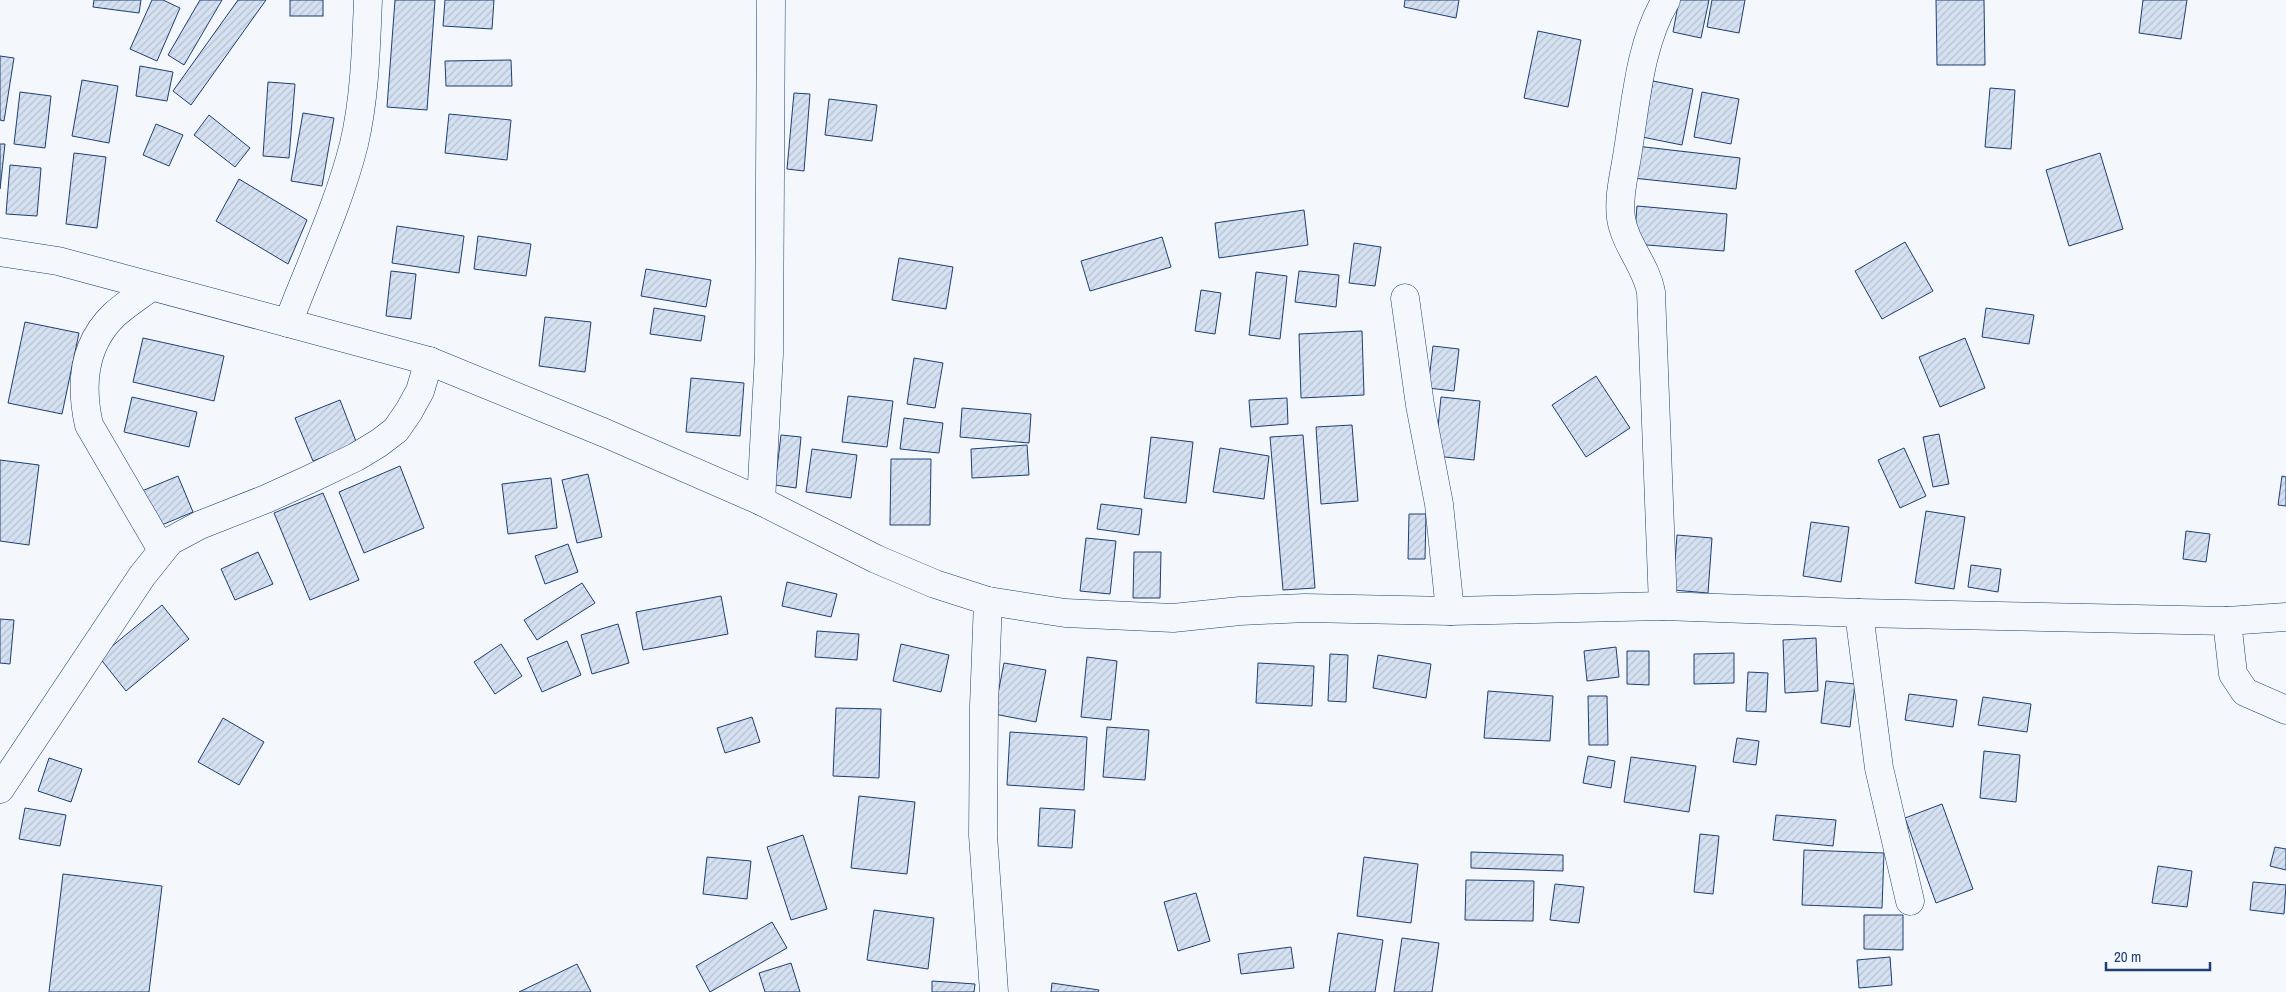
<svg xmlns="http://www.w3.org/2000/svg" width="2286" height="992" viewBox="0 0 2286 992" font-family="'Archivo Narrow',sans-serif">
  <defs>
    <pattern id="building-hatch" width="6" height="6" patternUnits="userSpaceOnUse" patternTransform="scale(1.25)"><rect width="6" height="6" fill="#d5e0f0"/><path d="M-1 1l2-2M0 6l6-6M5 7l2-2" fill="none" stroke="#b6c1d1"/></pattern>
  </defs>
  <rect width="100%" height="100%" fill="#f4f7fb"/>
  <g fill="url(#building-hatch)" stroke="#1d3f73">
    <path d="M94,0H141L139,13L93,7Z"/>
    <path d="M152,0H163L180,8L157,61L130,49Z"/>
    <path d="M200,0H222L184,65L168,55Z"/>
    <path d="M238,0H266L191,105L173,91Z"/>
    <rect x="290" y="0" width="33" height="16"/>
    <path d="M395,0H435L427,110L387,107Z"/>
    <path d="M445,0H494L492,29L443,26Z"/>
    <path d="M1405,0H1459L1456,18L1404,7Z"/>
    <path d="M1679,0H1709L1701,38L1673,32Z"/>
    <path d="M1712,0H1745L1739,33L1707,27Z"/>
    <path d="M1936,0H1984L1985,65H1937Z"/>
    <path d="M2143,0H2187L2181,39L2139,33Z"/>
    <path d="M1538,31L1581,40L1568,107L1524,98Z"/>
    <path d="M0,56L14,58L4,121L0,120Z"/>
    <path d="M511,60L512,86H446L445,61Z"/>
    <path d="M140,66L173,72L167,101L136,96Z"/>
    <path d="M82,80L118,86L109,143L72,136Z"/>
    <path d="M1653,81L1693,89L1682,145L1642,137Z"/>
    <path d="M268,82L295,84L289,158L263,156Z"/>
    <path d="M1990,88L2015,90L2011,149L1985,147Z"/>
    <path d="M20,92L51,96L45,148L14,144Z"/>
    <path d="M1702,92L1739,99L1731,144L1694,137Z"/>
    <path d="M794,93L810,94L804,171L787,169Z"/>
    <path d="M829,99L877,105L872,141L825,135Z"/>
    <path d="M303,113L334,118L322,186L291,181Z"/>
    <path d="M449,114L511,120L507,160L445,153Z"/>
    <path d="M209,115L250,148L235,167L194,135Z"/>
    <path d="M156,124L183,135L169,166L143,155Z"/>
    <path d="M0,144H5L0,189Z"/>
    <path d="M1636,146L1740,158L1736,189L1633,178Z"/>
    <path d="M74,153L106,157L97,228L66,224Z"/>
    <path d="M2100,153L2123,229L2069,246L2046,170Z"/>
    <path d="M10,165L41,168L37,216L6,214Z"/>
    <path d="M239,179L307,220L288,264L216,221Z"/>
    <path d="M1637,206L1727,214L1724,251L1634,244Z"/>
    <path d="M1304,210L1308,245L1219,258L1215,223Z"/>
    <path d="M397,226L464,236L459,273L392,263Z"/>
    <path d="M478,236L531,244L526,276L474,269Z"/>
    <path d="M1162,237L1171,267L1090,291L1081,261Z"/>
    <path d="M1905,242L1933,291L1882,319L1855,271Z"/>
    <path d="M1354,243L1381,247L1375,286L1349,283Z"/>
    <path d="M899,258L953,267L946,309L892,300Z"/>
    <path d="M646,269L711,280L706,307L641,296Z"/>
    <path d="M391,271L416,274L411,319L386,316Z"/>
    <path d="M1299,271L1339,275L1336,307L1295,302Z"/>
    <path d="M1256,272L1287,276L1280,339L1249,335Z"/>
    <path d="M1201,290L1221,293L1215,334L1195,331Z"/>
    <path d="M654,308L705,316L701,341L650,334Z"/>
    <path d="M1986,308L2034,315L2029,344L1982,337Z"/>
    <path d="M545,317L591,322L585,372L539,366Z"/>
    <path d="M25,322L79,333L62,414L8,403Z"/>
    <path d="M1362,331L1364,395L1301,398L1299,334Z"/>
    <path d="M143,338L224,356L214,401L133,382Z"/>
    <path d="M1965,338L1985,388L1940,407L1919,357Z"/>
    <path d="M1433,346L1459,349L1454,391L1428,388Z"/>
    <path d="M914,358L943,363L935,408L907,404Z"/>
    <path d="M1596,376L1630,428L1586,457L1552,405Z"/>
    <path d="M691,378L744,383L740,436L686,432Z"/>
    <path d="M848,396L893,401L887,447L842,442Z"/>
    <path d="M132,397L197,412L189,447L124,432Z"/>
    <path d="M1441,397L1480,401L1474,460L1435,456Z"/>
    <path d="M1287,398L1288,424L1251,427L1249,400Z"/>
    <path d="M340,400L357,444L313,461L295,418Z"/>
    <path d="M962,408L1031,414L1029,443L960,437Z"/>
    <path d="M904,418L943,423L939,453L900,449Z"/>
    <path d="M1352,425L1358,501L1321,504L1316,427Z"/>
    <path d="M1939,434L1949,484L1933,487L1923,437Z"/>
    <path d="M781,435L801,437L796,488L775,485Z"/>
    <path d="M1303,435L1315,588L1283,590L1270,437Z"/>
    <path d="M1151,437L1193,442L1186,503L1144,498Z"/>
    <path d="M1027,445L1029,475L972,478L971,449Z"/>
    <path d="M1220,448L1269,456L1264,499L1213,492Z"/>
    <path d="M1904,448L1926,496L1900,508L1878,460Z"/>
    <path d="M812,449L857,455L851,498L806,492Z"/>
    <path d="M891,459H931L930,525H890Z"/>
    <path d="M0,460L39,465L29,545L0,541Z"/>
    <path d="M400,466L424,528L364,553L339,492Z"/>
    <path d="M588,474L602,537L577,543L562,480Z"/>
    <path d="M178,476L193,512L152,529L137,493Z"/>
    <path d="M2282,476L2286,477V506L2278,505Z"/>
    <path d="M551,478L557,528L508,534L502,484Z"/>
    <path d="M323,493L359,580L310,600L274,513Z"/>
    <path d="M1101,504L1142,509L1139,535L1097,529Z"/>
    <path d="M1926,511L1965,517L1954,589L1915,583Z"/>
    <path d="M1409,514H1426L1425,559H1408Z"/>
    <path d="M1811,522L1849,527L1841,582L1803,576Z"/>
    <path d="M2186,531L2210,534L2206,562L2183,559Z"/>
    <path d="M1677,535L1712,538L1708,593L1673,590Z"/>
    <path d="M1086,538L1116,541L1110,594L1080,591Z"/>
    <path d="M568,544L578,572L545,584L535,556Z"/>
    <path d="M258,552L273,584L235,600L221,569Z"/>
    <path d="M1134,552H1161L1160,598H1133Z"/>
    <path d="M1971,565L2001,569L1998,592L1968,587Z"/>
    <path d="M787,582L837,594L831,617L782,606Z"/>
    <path d="M582,583L595,603L537,640L524,620Z"/>
    <path d="M721,596L728,634L643,650L636,612Z"/>
    <path d="M162,605L189,639L126,691L99,657Z"/>
    <path d="M0,619L14,620L10,664L0,663Z"/>
    <path d="M618,624L629,663L592,674L581,635Z"/>
    <path d="M817,631L859,634L857,660L815,657Z"/>
    <path d="M1816,638L1818,691L1785,693L1783,640Z"/>
    <path d="M567,641L581,675L542,692L527,658Z"/>
    <path d="M501,644L522,676L495,694L474,662Z"/>
    <path d="M901,644L949,655L941,692L893,681Z"/>
    <path d="M1616,647L1619,677L1587,681L1584,651Z"/>
    <path d="M1627,651H1649V685L1627,684Z"/>
    <path d="M1734,653V683L1694,684V654Z"/>
    <path d="M1330,654L1348,655L1346,702L1328,701Z"/>
    <path d="M1378,655L1431,664L1426,698L1373,688Z"/>
    <path d="M1087,657L1117,661L1111,720L1081,717Z"/>
    <path d="M1004,663L1046,670L1036,722L994,714Z"/>
    <path d="M1258,663L1314,666L1312,706L1256,703Z"/>
    <path d="M1748,672L1768,673L1766,712L1746,711Z"/>
    <path d="M1826,681L1855,684L1850,727L1821,723Z"/>
    <path d="M1488,691L1553,696L1550,741L1484,738Z"/>
    <path d="M1909,694L1957,700L1953,727L1905,720Z"/>
    <path d="M1588,696H1607L1608,745H1589Z"/>
    <path d="M1983,697L2031,704L2027,732L1978,725Z"/>
    <path d="M836,708L881,709L879,778L833,776Z"/>
    <path d="M752,717L760,742L725,753L717,728Z"/>
    <path d="M223,718L264,742L239,785L198,762Z"/>
    <path d="M1107,727L1149,730L1145,780L1103,777Z"/>
    <path d="M1010,732L1087,737L1084,790L1007,785Z"/>
    <path d="M1737,738L1759,741L1756,765L1733,762Z"/>
    <path d="M1984,751L2020,755L2016,802L1980,798Z"/>
    <path d="M1588,756L1615,761L1611,788L1583,783Z"/>
    <path d="M1631,757L1696,766L1689,812L1624,802Z"/>
    <path d="M49,758L82,769L71,802L38,791Z"/>
    <path d="M859,796L915,802L907,874L851,868Z"/>
    <path d="M1942,804L1973,889L1936,903L1905,818Z"/>
    <path d="M25,808L66,815L60,846L19,839Z"/>
    <path d="M1040,808L1075,810L1072,848L1038,846Z"/>
    <path d="M1776,815L1836,820L1833,846L1773,840Z"/>
    <path d="M1700,834L1719,836L1713,894L1694,892Z"/>
    <path d="M803,835L827,909L791,920L767,847Z"/>
    <path d="M2275,847L2286,849V870L2270,866Z"/>
    <path d="M1804,850L1884,853L1882,908L1802,905Z"/>
    <path d="M1471,852L1563,855V871L1471,868Z"/>
    <path d="M707,857L751,861L747,899L703,894Z"/>
    <path d="M1364,857L1418,864L1411,923L1357,916Z"/>
    <path d="M2158,866L2192,871L2187,907L2152,903Z"/>
    <path d="M63,874L162,886L149,992H49Z"/>
    <path d="M1466,880L1534,881L1533,921L1465,920Z"/>
    <path d="M2253,882L2286,885L2284,914L2250,910Z"/>
    <path d="M1555,884L1584,887L1579,923L1550,920Z"/>
    <path d="M1196,893L1210,941L1178,951L1164,902Z"/>
    <path d="M874,910L934,918L928,969L867,960Z"/>
    <path d="M1864,915H1903V950L1864,949Z"/>
    <path d="M772,922L787,948L710,992L696,966Z"/>
    <path d="M1338,933L1383,940L1375,992H1329Z"/>
    <path d="M1402,938L1439,943L1432,992H1394Z"/>
    <path d="M1291,947L1294,968L1241,974L1238,954Z"/>
    <path d="M1890,957L1892,985L1859,988L1857,960Z"/>
    <path d="M791,963L800,992H765L759,973Z"/>
    <path d="M577,964L591,992H519Z"/>
    <path d="M932,981L975,984L974,992H932Z"/>
    <path d="M1052,983L1099,990L1098,992H1051Z"/>
  </g>
  <g fill="none" stroke-linecap="round" stroke-linejoin="round">
    <defs>
      <g id="minor">
        <path d="M0,252L58,261L429,361L605,433L761,501L876,559L935,584L988,601L1065,613L1173,618L1240,611L1305,608L1450,611L1663,606L1859,613L2227,621L2286,617"/>
        <path d="M151,287C139,296 125,305 114,315C83,345 80,385 89,425L162,550"/>
        <path d="M1405,298L1420,405L1439,504L1450,611"/>
        <path d="M288,323C310,265 339,204 354,144C365,97 366,48 368,0"/>
        <path d="M761,501L769,354L771,0"/>
        <path d="M988,601L984,706L983,835L994,992"/>
        <path d="M1663,606L1651,292C1646,265 1625,245 1621,218C1618,196 1625,172 1628,150C1636,101 1640,43 1666,0"/>
        <path d="M1859,613L1879,768L1910,901"/>
        <path d="M2227,621L2233,674L2245,692L2286,710"/>
        <path d="M0,789L142,576L170,541L200,525L266,499L308,480L356,457L379,443L396,430L409,411L420,391L429,361"/>
      </g>
    </defs>
    <use href="#minor" stroke="#1d3f73" stroke-width="29"/>
    <use href="#minor" stroke="#f4f7fb" stroke-width="28"/>
  </g>
  <path d="M2106 962v8h104v-8" fill="none" stroke="#1d3f73" stroke-width="2.5"/>
  <text x="2114" y="962" font-size="15" fill="#1d3f73" stroke="#f4f7fb" stroke-width="4" paint-order="stroke">20 m</text>
</svg>
